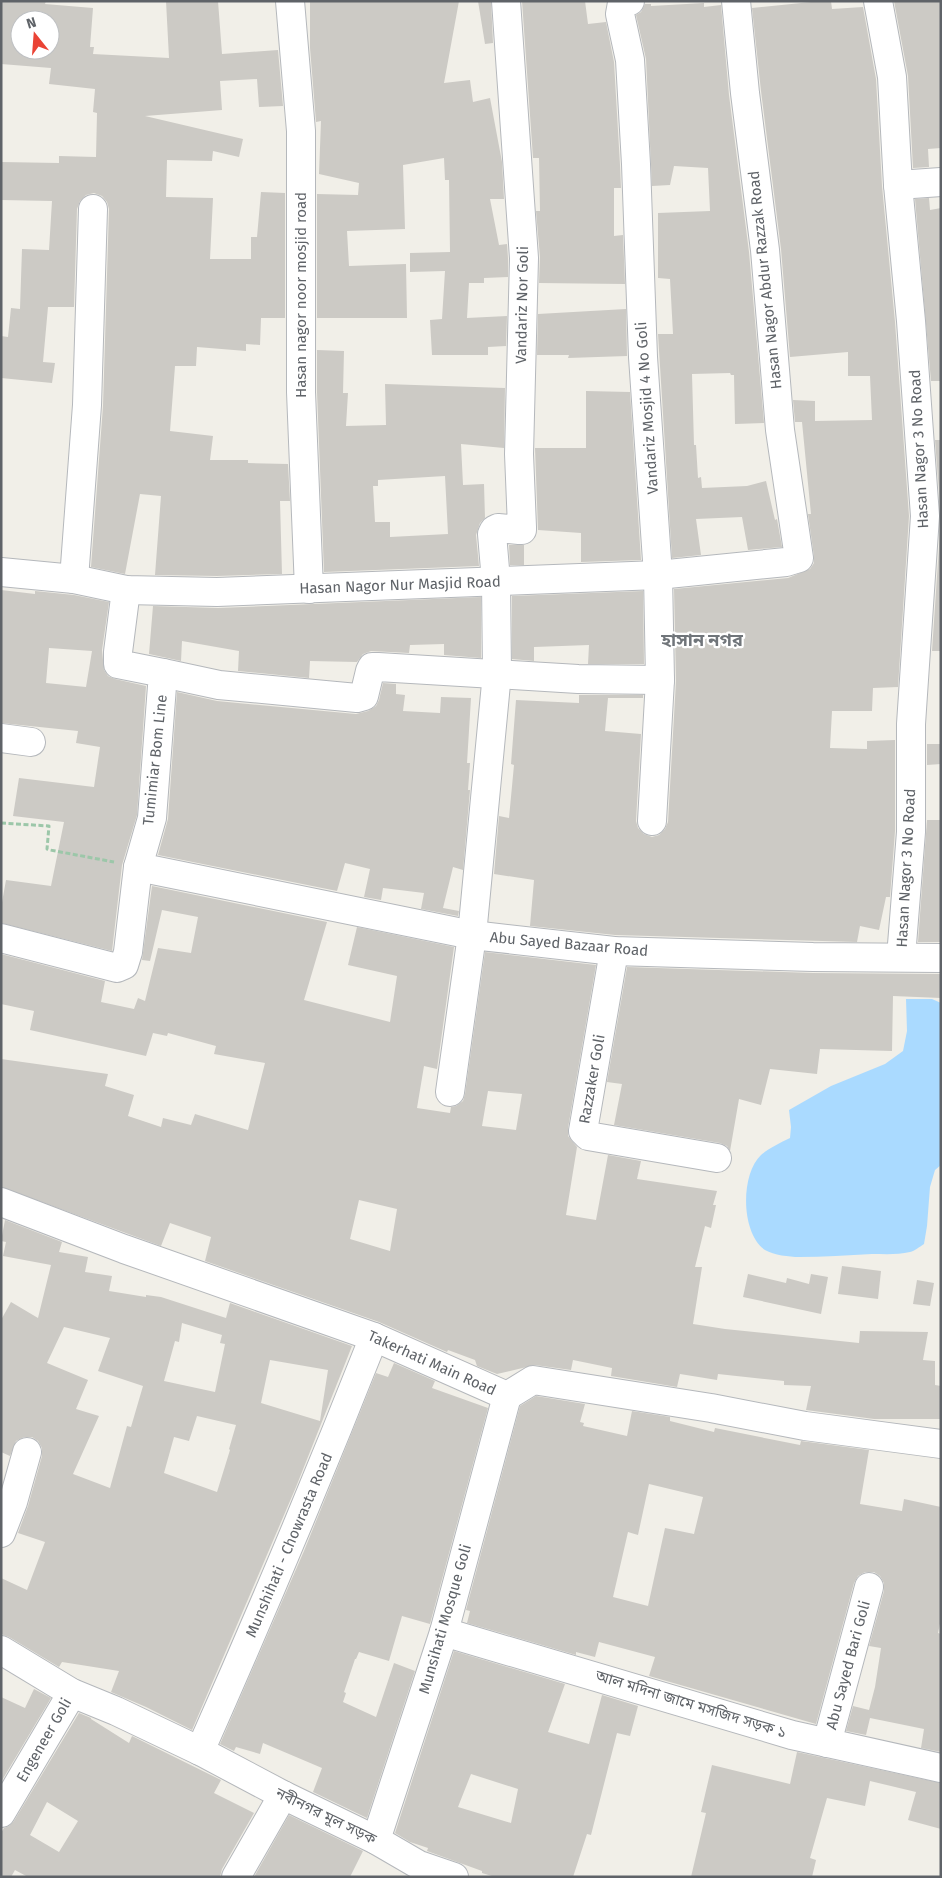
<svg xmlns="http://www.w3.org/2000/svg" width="942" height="1878" viewBox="0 0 942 1878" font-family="'Fira Sans','Noto Sans Bengali',sans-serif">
  <rect width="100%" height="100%" fill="#f1efe8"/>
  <path fill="#aadaff" d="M906,999H932L941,1003V1165L935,1170L930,1187L927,1226L924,1244C919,1247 915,1251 910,1252C898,1255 884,1254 872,1254C848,1255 823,1257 799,1257C789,1257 774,1255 765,1250C741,1234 740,1175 761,1155C769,1148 780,1143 790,1138L791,1127L789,1110L831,1086L885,1064L903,1051L907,1031Z"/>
  <g fill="#cccac5" fill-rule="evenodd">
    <path d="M1,1H46L45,4L93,8L90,47H94L93,54L169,58L166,1H218L222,54L278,50L283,106L259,107L257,79L220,81L222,110L145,116L243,139L239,157L213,151L212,161L167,160L166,197L213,198L210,259H251V237H257L261,192L285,193V318H261L260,345L246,344V351L197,347L196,366H175L170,431L213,436L210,460H248V463L288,464L290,501H280L282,574L217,576L155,575L161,496L140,494L125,574L91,567L103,406L109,209L107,202L102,196L94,193L86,195L80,201L77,209L74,307H48L43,362L55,363L52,383L1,378V336L8,337L11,308L20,309L22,249L49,250L52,201L1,200V162L59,163V156L96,157L97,113L93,112L95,89L49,84L51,68L1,64ZM20,20H50V50H20Z"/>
    <path d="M310,1H459L444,83L470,80L473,102L490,98L502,162L504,199H490L499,245L507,244L508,258V277L484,278V283H469L467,318L507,316L506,346L488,347V355H432L430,320L442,319L445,271L410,272V253L450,252L449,180H445L444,158L403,165L405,229L347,231L349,266L406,264L407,318H317V194L358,195L359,183L319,174L321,121L316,122L310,48Z"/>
    <path d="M478,1H491L493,43L485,44Z"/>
    <path d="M522,1H585L588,24L606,22L614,62L620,165L621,188H614V236L623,235L625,284L539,283L540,257L536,211H540L539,158H533Z"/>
    <path d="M821,1H831L832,9L863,7L876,79L882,186L895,322L909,516L898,687L873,688L872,711H832L830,748L867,749V741L895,740V831L890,897H886L879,930L860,926L857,942L615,935L530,926L534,880L494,874L499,816L509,818L514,765L511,764L516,700L579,703V695H643V698H608L605,731L641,734L636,821L638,828L644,834L652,837L659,835L665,829L668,822L676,681L674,589L788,578L810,569L814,563V556L808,514H811L802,422H795L793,400L815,401V421L872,420L870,376H848V352L790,357L781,249L761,91L752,8Z"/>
    <path d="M894,1H941V148L928,149L929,167L913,168L908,76Z"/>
    <path d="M704,3V7L721,5L729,95L749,252L764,423L735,424L734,375H731L730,373L692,374L694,445H696L698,478L701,477L702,488L747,486L766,481L775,520L777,519L782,547L748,550L742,517L696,519L701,555L672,558L658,334H673L670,279L658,278V213L710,211L708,168L674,166L670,185L652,186L646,59L636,15L641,12L645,4H651V6Z"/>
    <path d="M929,198L930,210L941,208V381H931L915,199Z"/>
    <path d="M626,309L627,356L568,358L569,355H537L538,314Z"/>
    <path d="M317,350L344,351L343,393H348L346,426L386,425L385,384L505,388L504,448L461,444L463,485L484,484L485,518L480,523L476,535L479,566L324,572L317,392ZM445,476L448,534L390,537V522H375L373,486H378V480Z"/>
    <path d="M586,391L630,392L641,560L581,562V533L538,530L535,448H586Z"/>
    <path d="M935,440H941V651H932L941,517Z"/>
    <path d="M509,545H524V565H510Z"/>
    <path d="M1,590L35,594V591L74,595L109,602L102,650L104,670L108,676L115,679L146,686L137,815L122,865L112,951L1,923V908L6,880L51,886L64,822L13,816L19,778L94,787L100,747L76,743L78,731L1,723ZM49,648L92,651L86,687L46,683Z"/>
    <path d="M643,591L644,664H588L589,645L534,647V661L512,659V596Z"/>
    <path d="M481,597V658L444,655V644L410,645L409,653L371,651L363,654L357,662L310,661L309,678L238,671L239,651L182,641L181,661L149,654L153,606L218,608Z"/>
    <path d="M383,683L396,684V694L405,695L403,711L440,713L441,697L471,698L467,763H470L468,790H470L463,870L453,867L443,908L459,911L458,916L421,909L424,893L383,888L381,900L364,897L370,869L345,863L337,891L158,855L168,819L177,692L217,701L356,714L368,711L376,706L379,700Z"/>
    <path d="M927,744H941V764L927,765Z"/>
    <path d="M927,820H941V942H918Z"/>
    <path d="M152,886L327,922L304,1000L390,1022L397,976L348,965L357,927L454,947L437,1069L424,1066L417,1108L450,1113L451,1107L456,1106L463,1101L465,1094L485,952L596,965L568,1128V1136L577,1147L566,1215L596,1220L608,1155L641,1161L637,1179L717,1191L713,1205H716L711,1228L705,1226L695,1267H702L693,1324L725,1329L859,1343L860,1331L928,1332L923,1360L935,1361V1385L941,1386V1419H874L806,1410L811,1386L784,1385V1381L718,1374L717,1380L680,1374L677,1387L611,1376L612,1368L573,1360L571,1370L535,1365L497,1374L477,1366L475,1360L448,1350L447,1352L379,1322L205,1261L211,1237L170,1223L161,1246L1,1187V1059L108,1074L105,1086L134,1095L128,1116L161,1127L163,1118L191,1125L195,1114L248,1130L265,1063L214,1054L216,1046L168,1033L167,1036L153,1033L146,1056L30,1030L34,1011L1,1004V954L105,981L101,1002L134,1009L138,998L145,1001L158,948L191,953L198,917L162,910L150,961L142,960ZM488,1091L522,1094L516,1130L482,1126ZM359,1200L397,1209L390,1251L350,1239Z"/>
    <path d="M627,967L813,973L941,974V998L893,996L892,1051L820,1049L817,1074L770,1069L761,1105L739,1099L730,1151L727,1146L720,1143L614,1125L622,1084L607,1082Z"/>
    <path d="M5,1220L62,1242L59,1252L88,1257L85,1272L112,1276L109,1291L146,1297V1295L161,1297L226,1318L230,1303L352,1346L296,1487L192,1730L146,1707L111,1692L119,1671L62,1662L59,1667L9,1637L1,1634V1578L27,1590L45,1542L18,1533L28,1506L42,1456V1448L38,1441L32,1437H24L16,1441L10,1456L1,1452V1320L11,1302L38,1318L51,1265L3,1256L6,1242L1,1241ZM182,1323L222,1335L220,1343L225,1344L215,1392L164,1381L175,1341L179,1342ZM64,1327L110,1338L98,1371L143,1386L131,1427L127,1426L110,1488L73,1474L99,1416L76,1409L88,1380L47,1363ZM270,1360L328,1370L320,1421L261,1403ZM197,1416L236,1425L229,1449L230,1450L217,1492L164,1473L174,1437L189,1441Z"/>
    <path d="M842,1266L881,1271L878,1299L838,1294Z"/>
    <path d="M748,1274L786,1283L787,1278L809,1284L811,1274L828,1277L821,1314L743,1297Z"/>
    <path d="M917,1280L934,1283L930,1306L913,1304Z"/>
    <path d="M394,1363L435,1381L432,1388L488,1408L430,1624L402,1616L389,1661L359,1652L356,1659H355L344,1692L346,1693L343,1702L376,1717L394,1663L415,1671L367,1818L313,1792L322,1768L263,1743L260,1754L236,1747L234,1751L220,1744L304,1551L376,1373L388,1377Z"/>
    <path d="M536,1396L585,1404L580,1422L584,1423L583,1426L627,1436L632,1411L670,1417V1421L714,1432L715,1428L800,1445L801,1441L869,1450L860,1504L902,1511L904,1499L941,1507V1619L938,1633L941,1634V1752L921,1748L924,1729L870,1718L866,1735L846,1731L853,1706L869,1710L875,1687L881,1648L869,1646L884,1591V1583L880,1576L874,1572H865L858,1576L854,1583L816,1724L649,1676L655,1657L599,1642L595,1657L576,1652V1655L467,1623L470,1611L466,1610L520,1406ZM649,1484L703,1497L694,1534L665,1528L648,1606L613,1597L628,1532L638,1535Z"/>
    <path d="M454,1651L565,1684L548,1732L589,1744L602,1695L638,1706L630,1736L617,1733L591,1835L587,1834L573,1877H495L482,1873V1871L427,1851L428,1848L410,1842L395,1833ZM471,1774L518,1789L511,1823L458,1807Z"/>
    <path d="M34,1689L51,1698L1,1782V1697L25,1708Z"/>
    <path d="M79,1713L91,1718V1719L129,1743L132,1736L221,1780L214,1793L254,1813L222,1869L220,1877H28L15,1870L11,1877H1V1833L4,1828L9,1826L14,1821ZM47,1802L78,1821L59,1852L30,1835Z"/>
    <path d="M797,1752L941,1783V1829L908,1820L916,1792L870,1781L865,1806L827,1798L810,1858L816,1860L812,1877H691L706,1813L701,1812L712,1765L790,1784Z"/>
    <path d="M289,1815L363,1851L350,1877H254Z"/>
  </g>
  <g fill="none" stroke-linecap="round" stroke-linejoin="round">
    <defs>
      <g id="minor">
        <path d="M290,1L301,131V392L309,589"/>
        <path d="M630,1L622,3L620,14L630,60L636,164L643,357L658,575L660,680L652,821"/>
        <path d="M878,1L892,77L898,185L911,321L925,516L911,724V832L901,957"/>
        <path d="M898,185L941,182"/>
        <path d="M1,572L74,579L126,590L217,592L658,575L786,562L799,558L780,430L765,250L745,93L736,1"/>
        <path d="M74,579L87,405L93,209"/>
        <path d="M163,673L219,685L357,698L364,696L370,671L372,667H378L578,679L660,680"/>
        <path d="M1,738L31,742"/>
        <path d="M138,867L472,935L614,951L813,957L941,958"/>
        <path d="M1,938L117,968L124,965L128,952L138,867L152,818L163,673L118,664V652L126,590"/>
        <path d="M614,951L583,1131L588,1136L717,1158"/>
        <path d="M450,1092L472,935L497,673L496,581L492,534L494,530L498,528L519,530H522V527L519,454L524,258L506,1"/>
        <path d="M1,1202L124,1249L374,1337L507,1396L533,1380L711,1408L805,1426L941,1444"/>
        <path d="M1,1533L13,1502L27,1452"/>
        <path d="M444,1632L792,1735L941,1768"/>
        <path d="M1,1650L72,1693L116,1711L200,1751L283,1795L376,1840L419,1865L454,1877"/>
        <path d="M827,1743L869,1587"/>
        <path d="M200,1751C261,1614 319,1476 374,1337"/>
        <path d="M1,1813L72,1693"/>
        <path d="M376,1840L444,1632L507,1396"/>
        <path d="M236,1877L283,1795"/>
      </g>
    </defs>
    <use href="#minor" stroke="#b5b8bc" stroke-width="30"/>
    <path stroke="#9cc7a9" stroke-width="3" stroke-dasharray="5 2.5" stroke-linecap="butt" d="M1,823L49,826L47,849L50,850L114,862"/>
    <use href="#minor" stroke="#fff" stroke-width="28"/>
  </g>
  <g text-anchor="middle" stroke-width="4.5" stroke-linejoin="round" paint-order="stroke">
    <g font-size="15" fill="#5f6368" stroke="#fff">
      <text transform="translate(765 280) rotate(-96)" y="5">Hasan Nagor Abdur Razzak Road</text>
      <text transform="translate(301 295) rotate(-90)" y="5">Hasan nagor noor mosjid road</text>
      <text transform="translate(522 305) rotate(-89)" y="5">Vandariz Nor Goli</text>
      <text transform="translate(647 408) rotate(-94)" y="5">Vandariz Mosjid 4 No Goli</text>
      <text transform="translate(919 449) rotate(-93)" y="5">Hasan Nagor 3 No Road</text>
      <text transform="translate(400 585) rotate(-2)" y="5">Hasan Nagor Nur Masjid Road</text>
      <text transform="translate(155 760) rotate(-84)" y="5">Tumimiar Bom Line</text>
      <text transform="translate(906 868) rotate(-87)" y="5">Hasan Nagor 3 No Road</text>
      <text transform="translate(569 944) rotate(5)" y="5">Abu Sayed Bazaar Road</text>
      <text transform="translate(592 1079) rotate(-80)" y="5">Razzaker Goli</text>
      <text transform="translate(432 1363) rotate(24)" y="5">Takerhati Main Road</text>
      <text transform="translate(289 1545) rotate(-67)" y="5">Munshihati - Chowrasta Road</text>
      <text transform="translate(445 1619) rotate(-74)" y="5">Munsihati Mosque Goli</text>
      <text transform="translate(848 1665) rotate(-75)" y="5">Abu Sayed Bari Goli</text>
      <text transform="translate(691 1704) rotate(17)" y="5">আল মদিনা জামে মসজিদ সড়ক ১</text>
      <text transform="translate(44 1740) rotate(-60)" y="5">Engeneer Goli</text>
      <text transform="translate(326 1816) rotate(26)" y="5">নবীনগর মূল সড়ক</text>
    </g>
    <g font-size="18" font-weight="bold" fill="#70757a" stroke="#fff">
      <text x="702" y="646">হাসান নগর</text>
    </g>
  </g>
  <rect width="942" height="1878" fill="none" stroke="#5f6368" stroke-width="5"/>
  <g transform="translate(35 35) rotate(343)"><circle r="24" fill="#ffffff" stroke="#bfc1c3"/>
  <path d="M0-4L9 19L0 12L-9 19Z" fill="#ea4335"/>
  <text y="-8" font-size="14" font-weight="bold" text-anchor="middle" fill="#5f6368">N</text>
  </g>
</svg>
